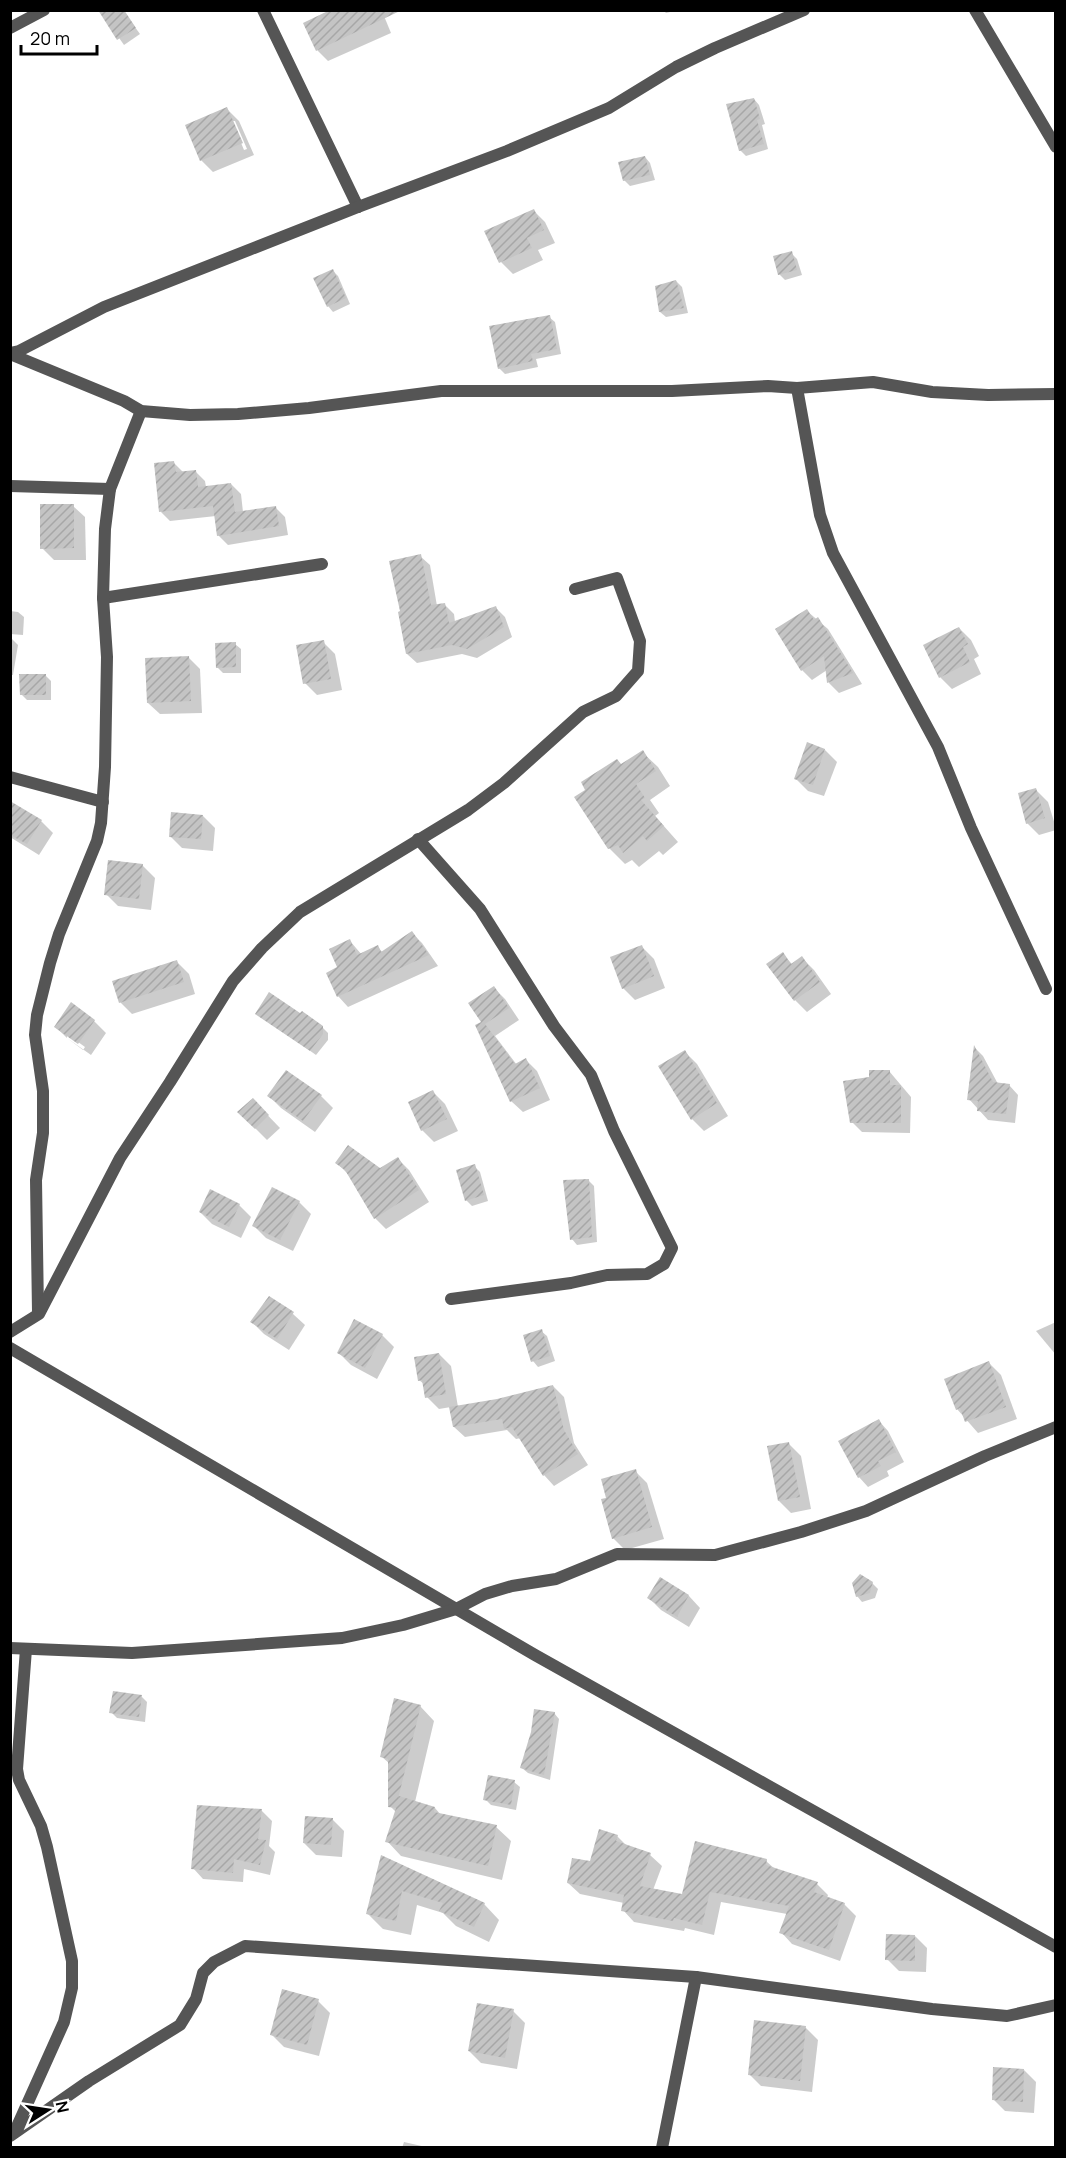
<svg xmlns="http://www.w3.org/2000/svg" width="1066" height="2158" viewBox="0 0 1066 2158" font-family="Manrope,sans-serif">
  <defs>
    <pattern id="building-hatch" width="6" height="6" patternUnits="userSpaceOnUse" patternTransform="scale(1.5)"><rect width="6" height="6" fill="#c4c4c4"/><path d="M-1 1l2-2M0 6l6-6M5 7l2-2" fill="none" stroke="#a7a7a7"/></pattern>
  </defs>
  <rect width="100%" height="100%" fill="#fff"/>
  <g fill="#0003" fill-rule="evenodd">
    <path d="M663,10H679L666,13Z"/>
    <path d="M124,12L140,34L124,45L108,22Z"/>
    <path d="M384,16L391,33L328,61L318,51L305,24Z"/>
    <path d="M754,99L759,105L765,124L762,125L768,149L746,156L740,150Z"/>
    <path d="M227,109L239,121L254,155L213,172L201,160ZM232,121H235L247,149L244,150Z"/>
    <path d="M645,157L650,163L655,180L630,186L624,180Z"/>
    <path d="M533,210L545,222L555,243L538,250L543,260L513,274L501,262Z"/>
    <path d="M791,253L797,259L802,275L785,280L779,274Z"/>
    <path d="M332,270L338,276L350,304L333,312L328,306Z"/>
    <path d="M676,281L682,287L688,313L666,317L660,312Z"/>
    <path d="M549,317L555,322L561,354L536,359L538,367L505,374L499,368Z"/>
    <path d="M173,462L184,473L196,472L205,481L206,487L231,484L241,494L243,512L275,507L285,517L288,535L228,545L218,535L216,516L170,521L161,512Z"/>
    <path d="M73,506L85,517L86,560H54L42,548Z"/>
    <path d="M420,556L430,565L437,606L444,604L454,614L455,622L495,607L505,617L512,637L477,658L462,654L417,663L407,654Z"/>
    <path d="M10,611L18,612L24,617L23,635L10,634Z"/>
    <path d="M807,611L828,629L862,684L839,693L829,683L827,670L812,680L802,670Z"/>
    <path d="M959,628L971,640L979,656L974,659L981,674L952,689L940,677Z"/>
    <path d="M10,637L18,645L13,675H10Z"/>
    <path d="M323,642L335,654L342,690L317,695L305,683Z"/>
    <path d="M235,644L241,649V673H223L217,667Z"/>
    <path d="M188,657L200,669L202,713L160,714L148,703Z"/>
    <path d="M45,675L51,681V700H27L21,694Z"/>
    <path d="M825,750L837,762L824,796L808,791L796,779Z"/>
    <path d="M642,752L658,767L670,786L650,800L659,813L655,816L678,842L663,855L659,851L639,867L632,860L625,864L609,848Z"/>
    <path d="M1036,790L1048,802L1056,828V830L1039,835L1027,823Z"/>
    <path d="M10,810L41,821L53,833L39,855L10,837Z"/>
    <path d="M203,816L215,828L213,851L182,848L170,836Z"/>
    <path d="M143,866L155,878L151,910L118,906L106,894Z"/>
    <path d="M412,933L422,943L438,966L348,1007L338,996L339,968L350,941L362,955L378,947L383,953Z"/>
    <path d="M642,947L654,959L665,988L635,1000L623,988Z"/>
    <path d="M782,954L793,965L802,958L814,970L831,994L807,1012L795,1000L769,964Z"/>
    <path d="M177,962L189,974L195,994L132,1014L120,1002Z"/>
    <path d="M494,988L505,999L519,1020L495,1036L517,1065L526,1060L537,1071L550,1100L523,1112L511,1101L483,1022Z"/>
    <path d="M71,1004L94,1021L106,1033L91,1055L67,1038L83,1050L85,1047L67,1034V1038L56,1027Z"/>
    <path d="M257,1013L322,1027L328,1033V1040L316,1055Z"/>
    <path d="M975,1048L983,1056L998,1084L1009,1085L1018,1095L1015,1123L988,1120L969,1099Z"/>
    <path d="M685,1052L697,1064L728,1116L704,1131L692,1119Z"/>
    <path d="M889,1071L911,1097L910,1133L862,1132L852,1122L871,1078Z"/>
    <path d="M433,1092L445,1104L458,1131L434,1142L422,1130Z"/>
    <path d="M269,1096H321L333,1108L315,1132L281,1108Z"/>
    <path d="M253,1100L280,1128L267,1140L239,1112Z"/>
    <path d="M398,1159L409,1170L429,1202L386,1229L375,1218L349,1175L337,1163L380,1170Z"/>
    <path d="M474,1166L480,1172L488,1201L472,1206L466,1200Z"/>
    <path d="M588,1180L594,1186L597,1242L577,1245L572,1239Z"/>
    <path d="M299,1202L311,1214L293,1251L266,1238L254,1226Z"/>
    <path d="M239,1205L251,1217L241,1238L212,1224L200,1212Z"/>
    <path d="M293,1314L305,1325L289,1350L264,1334L252,1322Z"/>
    <path d="M1056,1322V1355L1036,1331Z"/>
    <path d="M541,1331L547,1336L555,1361L538,1367L533,1361Z"/>
    <path d="M382,1335L394,1347L377,1379L351,1365L339,1353Z"/>
    <path d="M439,1354L451,1366L458,1407L497,1400L553,1386L564,1397L574,1443L588,1465L554,1486L544,1475L521,1438L516,1439L507,1430L465,1437L454,1427L451,1407L439,1409L427,1397L425,1385L419,1380Z"/>
    <path d="M989,1363L1001,1375L1017,1419L978,1433L957,1409Z"/>
    <path d="M879,1421L888,1431L904,1462L887,1471L889,1476L868,1487L859,1477Z"/>
    <path d="M789,1444L801,1456L811,1509L791,1513L779,1501Z"/>
    <path d="M635,1471L647,1483L664,1539L625,1550L613,1538L608,1499Z"/>
    <path d="M661,1579L689,1596L700,1608L689,1627L661,1610L649,1598Z"/>
    <path d="M872,1583L878,1589L875,1598L862,1602L857,1596Z"/>
    <path d="M142,1697L147,1702L145,1722L117,1718L111,1712Z"/>
    <path d="M420,1706L434,1721L415,1802L435,1808L441,1815L496,1827L511,1841L502,1880L401,1856L387,1841L396,1812L390,1806V1764L382,1757Z"/>
    <path d="M554,1713L559,1719L550,1780L528,1773L522,1768Z"/>
    <path d="M514,1782L520,1787L516,1810L491,1805L485,1799Z"/>
    <path d="M261,1810L272,1821L269,1846L275,1852L270,1875L244,1869L243,1882L203,1879L193,1868Z"/>
    <path d="M332,1819L344,1831L342,1857L316,1855L304,1843Z"/>
    <path d="M617,1836L628,1847L650,1855L662,1866L653,1890L683,1896L766,1861L776,1870L817,1884L828,1895L827,1898L844,1904L856,1916L840,1961L792,1944L781,1932L787,1914L721,1902L714,1935L685,1928L684,1931L634,1922L623,1910L624,1903L580,1894L568,1883Z"/>
    <path d="M382,1858L484,1904L499,1920L489,1942L456,1926L443,1913L417,1905L411,1935L383,1929L368,1914Z"/>
    <path d="M915,1936L927,1948L926,1972L899,1971L887,1959Z"/>
    <path d="M318,2001L330,2013L319,2056L284,2047L272,2035Z"/>
    <path d="M513,2011L525,2023L517,2069L481,2063L469,2051Z"/>
    <path d="M806,2028L818,2040L812,2092L761,2086L749,2074Z"/>
    <path d="M1024,2070L1036,2082L1034,2113L1005,2111L993,2099Z"/>
    <path d="M404,2142L426,2147L427,2148H402Z"/>
  </g>
  <g fill="url(#building-hatch)">
    <path d="M98,10H124L136,28L117,40Z"/>
    <path d="M330,10H402L316,51L303,23Z"/>
    <path d="M754,98L760,119L757,120L764,144L739,151L726,104Z"/>
    <path d="M227,107L243,143L200,161L185,125Z"/>
    <path d="M645,156L650,175L623,181L618,162Z"/>
    <path d="M534,209L544,230L527,238L532,248L499,263L484,231Z"/>
    <path d="M792,251L797,270L778,275L773,256Z"/>
    <path d="M333,269L346,298L327,307L313,278Z"/>
    <path d="M676,280L684,308L659,312L655,286Z"/>
    <path d="M550,315L557,349L531,354L533,361L498,369L489,326Z"/>
    <path d="M174,461L176,472L196,470L198,487L231,483L235,512L276,506L279,526L217,536L213,506L159,512L154,463Z"/>
    <path d="M40,504H74V548L40,549Z"/>
    <path d="M421,554L431,605L445,603L449,623L496,606L504,627L467,649L452,645L406,654L398,612L400,611L389,561Z"/>
    <path d="M807,609L814,620L818,617L853,673L827,683L824,656L801,671L775,629Z"/>
    <path d="M959,627L968,644L963,647L970,662L939,678L923,645Z"/>
    <path d="M324,640L331,679L303,684L296,645Z"/>
    <path d="M236,642V667L216,668L215,643Z"/>
    <path d="M189,656L191,701L147,703L145,658Z"/>
    <path d="M19,674H46V695H20Z"/>
    <path d="M807,742L825,749L813,785L794,779Z"/>
    <path d="M643,750L656,771L636,784L645,798L641,800L664,826L647,841L643,836L623,853L618,845L608,849L574,797L585,790L581,782L617,759L621,764Z"/>
    <path d="M1036,788L1045,818L1026,824L1018,793Z"/>
    <path d="M10,801L42,820L27,844L10,835Z"/>
    <path d="M171,812L203,815L201,839L169,837Z"/>
    <path d="M108,860L143,864L139,899L104,895Z"/>
    <path d="M412,931L429,955L337,997L326,973L337,967L329,949L350,939L357,955L378,945L381,952Z"/>
    <path d="M642,945L654,976L622,989L610,957Z"/>
    <path d="M783,952L791,964L802,956L820,982L794,1001L766,964Z"/>
    <path d="M177,960L184,982L119,1003L112,981Z"/>
    <path d="M494,986L509,1008L485,1024L515,1064L526,1058L540,1088L510,1102L475,1025L481,1022L468,1003Z"/>
    <path d="M269,992L300,1013L302,1011L323,1026V1034L310,1051L255,1014Z"/>
    <path d="M71,1002L95,1020L78,1044L54,1027Z"/>
    <path d="M974,1045L993,1082L1010,1084L1006,1114L977,1111L978,1101L967,1100Z"/>
    <path d="M685,1050L717,1103L691,1120L658,1066Z"/>
    <path d="M286,1070L322,1095L303,1121L267,1096Z"/>
    <path d="M869,1070H890V1085H901V1123H850L843,1081L869,1077Z"/>
    <path d="M433,1090L447,1119L421,1131L408,1102Z"/>
    <path d="M253,1098L269,1115L255,1129L237,1112Z"/>
    <path d="M348,1145L380,1168L398,1157L419,1190L374,1219L345,1170L335,1163Z"/>
    <path d="M475,1164L484,1195L465,1201L456,1170Z"/>
    <path d="M589,1179L592,1237L570,1240L563,1180Z"/>
    <path d="M272,1187L300,1201L280,1240L252,1226Z"/>
    <path d="M210,1189L240,1204L229,1227L199,1212Z"/>
    <path d="M269,1296L294,1312L277,1339L250,1322Z"/>
    <path d="M354,1319L383,1334L365,1368L337,1353Z"/>
    <path d="M542,1329L550,1356L531,1362L523,1335Z"/>
    <path d="M439,1353L446,1394L425,1398L422,1380L418,1381L414,1357Z"/>
    <path d="M989,1361L1006,1407L965,1422L960,1408L956,1410L944,1379Z"/>
    <path d="M553,1385L564,1430L578,1454L543,1476L512,1427L504,1429L502,1419L453,1427L449,1407L497,1399Z"/>
    <path d="M879,1419L896,1452L878,1461L881,1466L858,1478L838,1441Z"/>
    <path d="M789,1442L800,1497L778,1501L767,1446Z"/>
    <path d="M636,1469L652,1527L612,1539L601,1499L606,1498L601,1479Z"/>
    <path d="M860,1574L873,1582L871,1588L870,1593L856,1597L852,1583Z"/>
    <path d="M660,1577L689,1595L677,1617L647,1598Z"/>
    <path d="M113,1691L142,1695L139,1717L109,1713Z"/>
    <path d="M394,1698L421,1705L398,1799L399,1796L435,1807L434,1812L497,1825L488,1866L385,1842L396,1808L388,1807V1759L380,1757Z"/>
    <path d="M534,1709L555,1712L544,1775L520,1768L531,1732Z"/>
    <path d="M488,1775L515,1780L511,1805L483,1800Z"/>
    <path d="M197,1805L262,1809L258,1839L266,1840L260,1865L234,1859L233,1873L191,1869Z"/>
    <path d="M305,1816L333,1818L331,1845L303,1843Z"/>
    <path d="M599,1829L618,1835L616,1841L651,1853L640,1886L682,1894L695,1841L767,1859L766,1865L818,1882L814,1892L845,1903L829,1950L779,1933L789,1906L710,1892L702,1925L674,1918L673,1921L621,1911L624,1895L567,1883L572,1858L590,1861Z"/>
    <path d="M381,1855L485,1903L474,1927L439,1911L443,1903L402,1891L396,1921L366,1914Z"/>
    <path d="M886,1934L915,1935V1961L885,1960Z"/>
    <path d="M282,1989L319,1999L307,2045L270,2035Z"/>
    <path d="M477,2003L514,2009L505,2058L468,2051Z"/>
    <path d="M754,2020L806,2026L800,2081L748,2075Z"/>
    <path d="M993,2067L1024,2069L1023,2102L992,2100Z"/>
  </g>
  <g fill="none" stroke-linecap="round" stroke-linejoin="round">
    <g stroke="#555" stroke-width="12">
      <path d="M263,10L358,207"/>
      <path d="M975,10L1056,147"/>
      <path d="M10,28L44,10"/>
      <path d="M10,353L19,351L104,307L358,207L507,151L609,108L676,67L715,48L804,10"/>
      <path d="M10,354L124,401L141,411L190,415L238,414L309,408L441,391H672L768,386L797,388L873,382L932,392L988,395L1056,394"/>
      <path d="M797,388L820,515L833,553L938,747L971,828L1046,989"/>
      <path d="M10,486L110,489"/>
      <path d="M103,598L322,564"/>
      <path d="M10,777L103,802"/>
      <path d="M418,839L480,909L554,1026L591,1075L614,1131L672,1248L664,1264L647,1274L607,1275L571,1283L451,1299"/>
      <path d="M38,1312L36,1180L43,1133V1091L35,1035L37,1015L50,963L59,934L97,841L101,823L105,767L107,657L103,598L105,529L110,489L141,411"/>
      <path d="M10,1332L39,1314L120,1158L170,1082L233,981L262,948L300,912L468,810L504,783L583,712L616,696L638,671L640,641L617,578L575,589"/>
      <path d="M10,1348L535,1655L1056,1947"/>
      <path d="M10,1648L132,1653L342,1638L403,1625L456,1609L485,1594L512,1586L556,1579L617,1554L715,1555L801,1532L866,1511L985,1456L1056,1427"/>
      <path d="M15,2131L64,2022L72,1988V1961L47,1847L41,1826L19,1780L17,1769L26,1649"/>
      <path d="M10,2136L89,2081L180,2025L196,1999L203,1973L214,1962L245,1946L696,1977L932,2009L1007,2016L1056,2005"/>
      <path d="M662,2148L696,1977"/>
    </g>
  </g>
  <rect width="1066" height="2158" fill="none" stroke="#000000" stroke-width="24"/>
  <g transform="translate(48 2110) rotate(78)" stroke="#ffffff" stroke-width="4.5" paint-order="stroke">
  <path d="M0-4.5L10 22L0 15L-10 22Z" fill="#000000"/>
  <text y="-9" font-size="16" font-weight="bold" text-anchor="middle" fill="#000000">N</text>
  </g>
  <path d="M21 45v9h76v-9" fill="none" stroke="#000000" stroke-width="3"/>
  <text x="30" y="45" font-size="18" fill="#000000" stroke="#ffffff" stroke-width="4.5" paint-order="stroke">20 m</text>
</svg>
